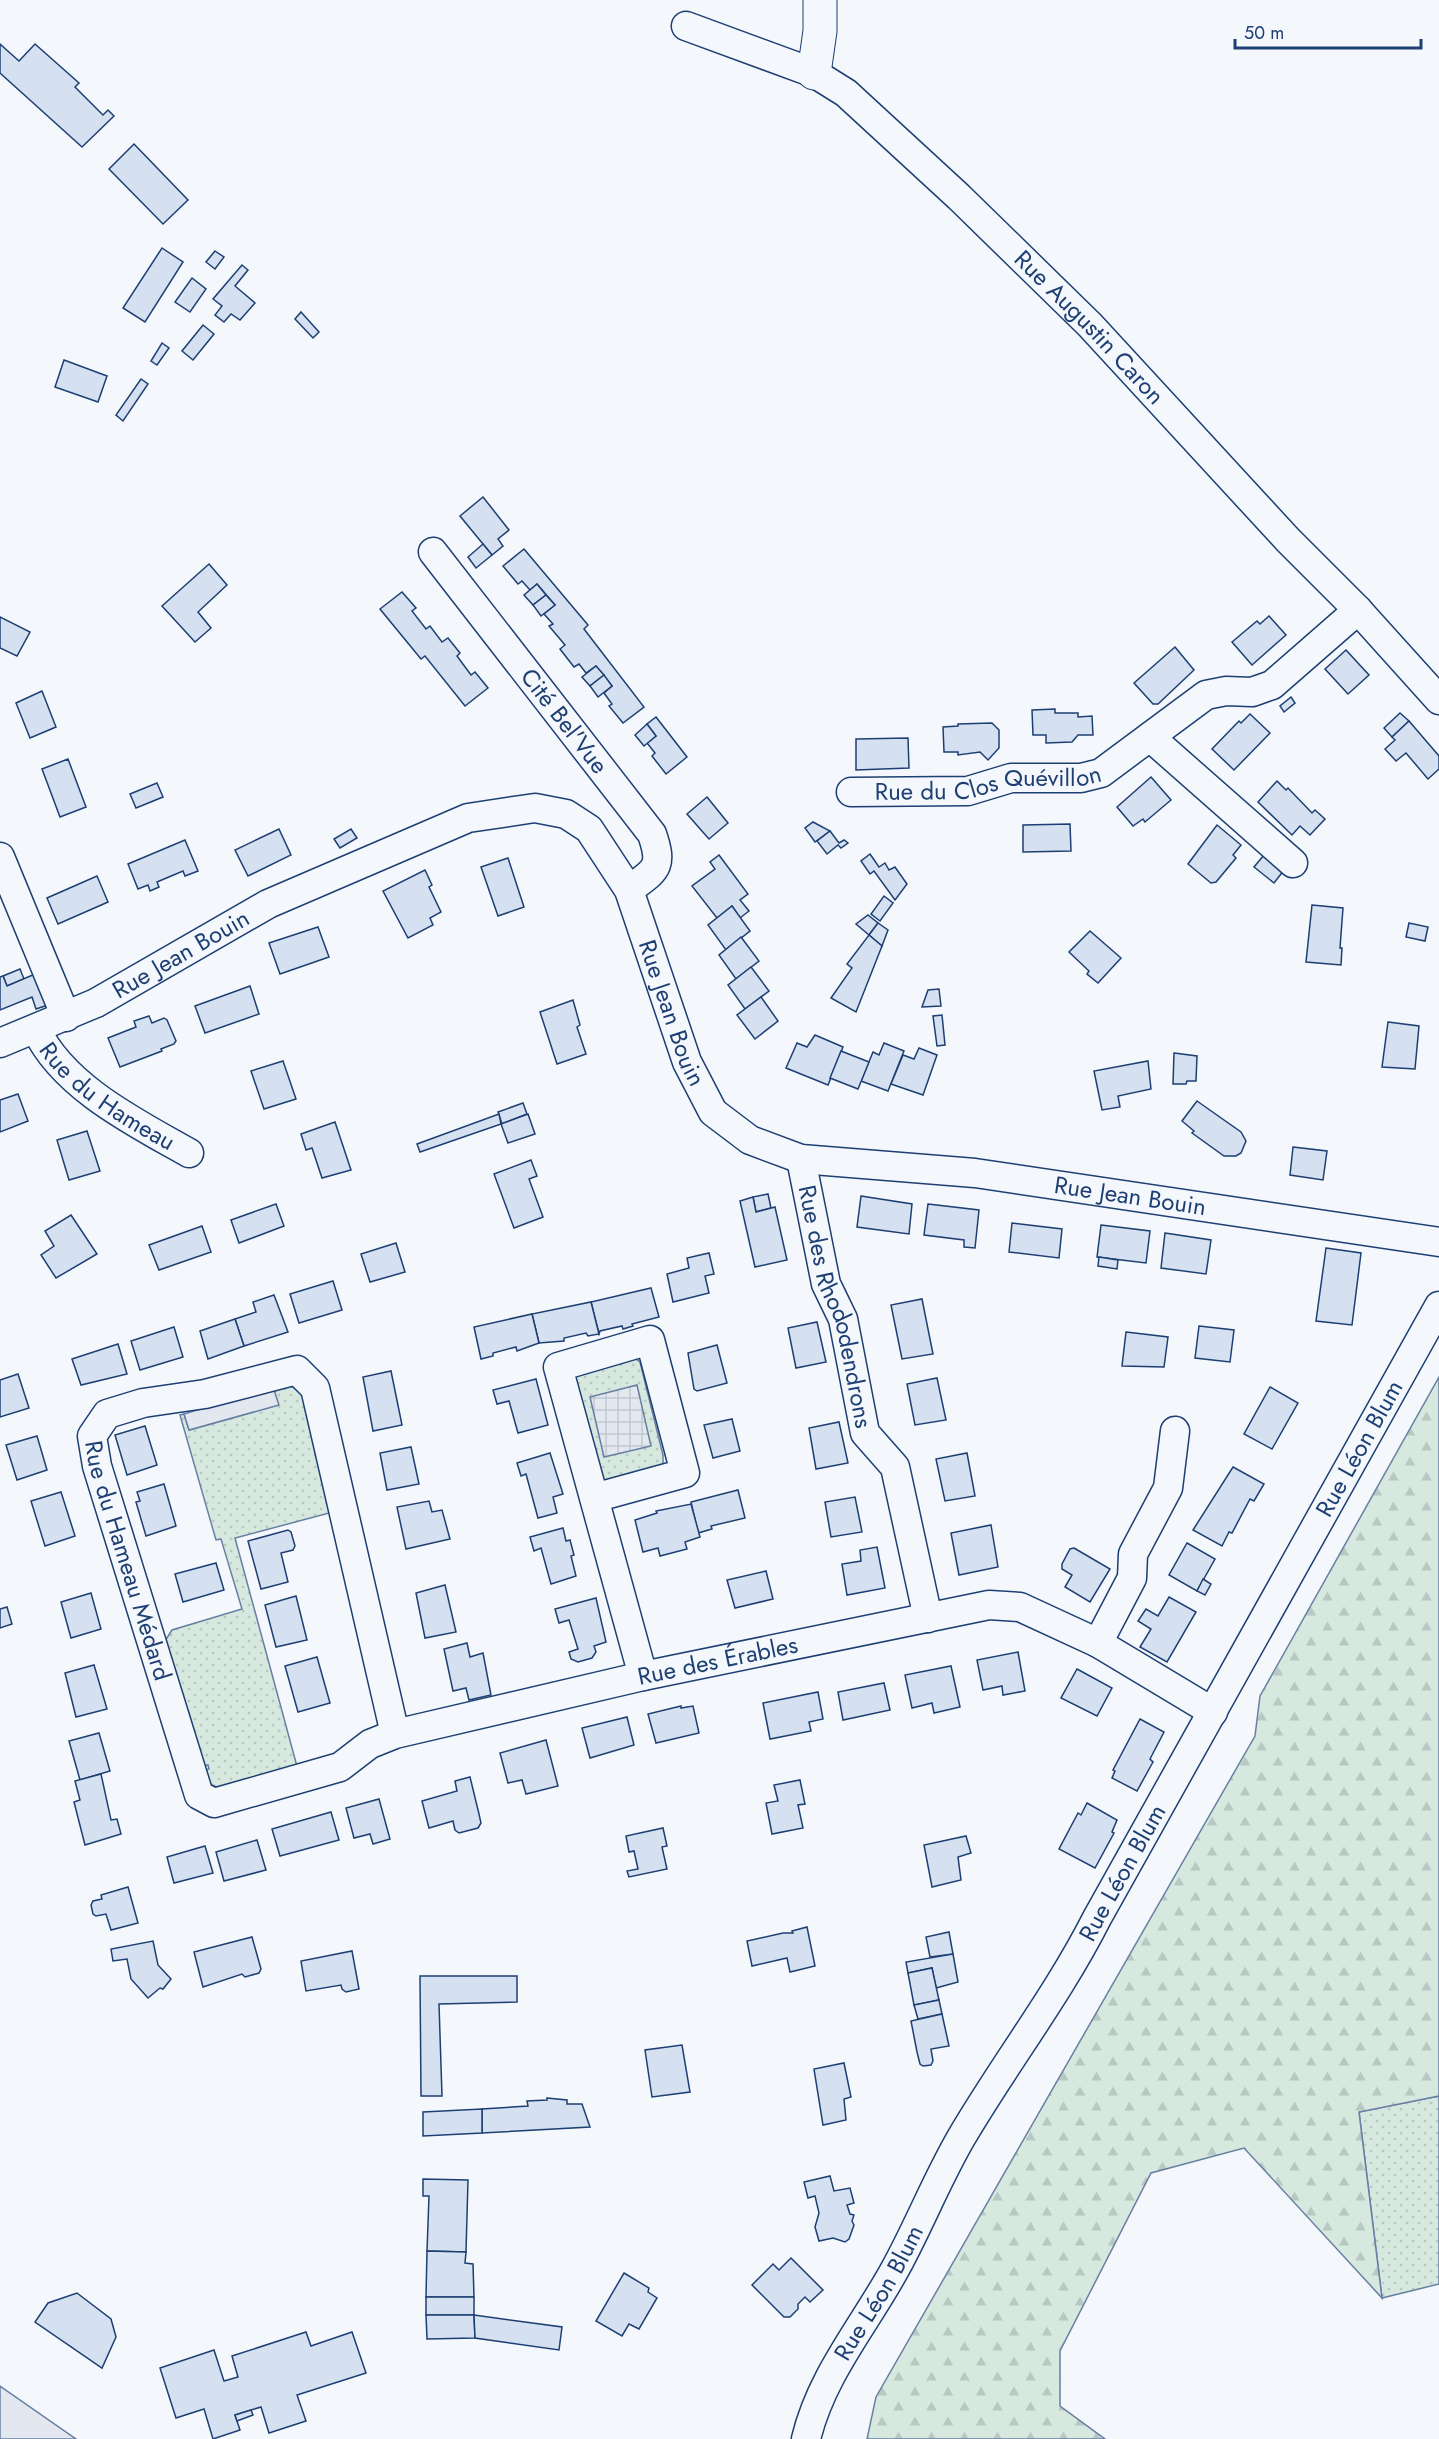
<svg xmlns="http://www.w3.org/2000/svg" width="1439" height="2439" viewBox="0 0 1439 2439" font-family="Jost,sans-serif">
  <defs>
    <pattern id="grass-dots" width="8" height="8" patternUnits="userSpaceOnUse" patternTransform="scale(1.5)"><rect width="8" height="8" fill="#d7e8df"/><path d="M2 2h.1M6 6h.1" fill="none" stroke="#b8c8c3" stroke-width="1.8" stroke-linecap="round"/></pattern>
    <pattern id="forest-firs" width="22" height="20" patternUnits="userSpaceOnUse" patternTransform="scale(1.5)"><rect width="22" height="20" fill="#d7e8df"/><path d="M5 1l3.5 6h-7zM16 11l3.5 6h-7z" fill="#b8c8c3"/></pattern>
    <pattern id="plaza-grid" width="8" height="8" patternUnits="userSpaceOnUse" patternTransform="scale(1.5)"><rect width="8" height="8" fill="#e3e8f0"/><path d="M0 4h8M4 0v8" fill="none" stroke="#c2c8d1"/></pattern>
  </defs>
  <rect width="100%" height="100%" fill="#f4f7fb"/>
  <g fill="url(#grass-dots)" stroke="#687fa3" stroke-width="1.5">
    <path d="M633,1357L640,1362L663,1455V1466L604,1482L575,1377L578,1371Z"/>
    <path d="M291,1386L303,1394L333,1512L235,1538L298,1770L225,1789C211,1787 207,1782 199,1771L209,1769L208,1765L198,1767L165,1641L172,1630L242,1609L221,1539L216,1540L180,1415L184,1414L189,1430L278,1405L273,1387Z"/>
    <path d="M1439,2096V2284L1382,2298L1359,2112Z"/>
  </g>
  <path fill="url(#forest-firs)" stroke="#687fa3" stroke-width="1.5" d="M1439,1377V2096L1359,2112L1382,2298L1244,2148L1151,2173L1060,2351V2406L1105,2439H867L876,2397L1255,1736L1260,1696Z"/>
  <g fill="#e3e8f0" stroke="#687fa3" stroke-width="1.5">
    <path d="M273,1387L279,1405L189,1430L184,1414Z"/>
    <path d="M0,2386L76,2439H0Z"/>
  </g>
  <path fill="url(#plaza-grid)" stroke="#687fa3" stroke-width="1.5" d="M637,1385L651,1446L604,1457L590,1397Z"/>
  <g fill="#d5e0f0" stroke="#1d3f73" stroke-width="1.5">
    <path d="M0,44L19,61L35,44L79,83L75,87L103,115L108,110L114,116L82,147L0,73Z"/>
    <path d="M134,144L188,200L163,224L109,169Z"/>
    <path d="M162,248L183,262L145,322L123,308Z"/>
    <path d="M215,251L224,257L215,269L206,262Z"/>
    <path d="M242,265L248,270L235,286L255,303L240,320L231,314L224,322L215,315L222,306L213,299Z"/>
    <path d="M192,278L206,289L190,312L175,302Z"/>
    <path d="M301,312L319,332L313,338L295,319Z"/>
    <path d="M203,325L214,334L193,360L182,351Z"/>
    <path d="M162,343L169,348L157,365L151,361Z"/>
    <path d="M64,360L107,376L98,402L55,387Z"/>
    <path d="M141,379L148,384L123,421L116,415Z"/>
    <path d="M483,497L509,530L498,539L503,546L492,555L460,516Z"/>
    <path d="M483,544L492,555L476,568L468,557Z"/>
    <path d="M524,549L588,625L584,629L644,707L623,723L609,706L612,704L604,693L612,686L596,666L586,673L579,664L574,667L560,649L565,645L549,626L553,624L544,614L555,605L537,584L530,590L522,581L518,584L503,566Z"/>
    <path d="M209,564L227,585L198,612L211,628L195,642L162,606Z"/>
    <path d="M537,584L546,595L533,605L524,595Z"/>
    <path d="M402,592L416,608L412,611L426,629L430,626L442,642L448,638L460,653L457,656L471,675L475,672L488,688L465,706L425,656L421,659L380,609Z"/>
    <path d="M546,595L555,605L541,616L533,605Z"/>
    <path d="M1269,616L1286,635L1252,665L1232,642L1257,621L1260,624Z"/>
    <path d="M0,617L30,632L17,656L0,648Z"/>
    <path d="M1175,647L1194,670L1158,704H1153L1134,683Z"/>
    <path d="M1346,650L1369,675L1348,694L1325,669Z"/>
    <path d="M596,666L604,675L590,686L582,677Z"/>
    <path d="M604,675L612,686L598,697L590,686Z"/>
    <path d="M42,691L56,727L30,738L16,703Z"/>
    <path d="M1291,697L1295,703L1284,712L1280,706Z"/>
    <path d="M1055,709V713H1078V717L1092,716L1093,735H1078L1072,742L1046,743V735H1033L1032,710Z"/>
    <path d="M1400,713L1409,721L1392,737L1384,728Z"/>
    <path d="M1250,714L1270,733L1234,770L1212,749L1239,721L1241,723Z"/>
    <path d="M656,717L687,757L666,774L652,756L655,753L647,743L656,736L647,724Z"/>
    <path d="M1409,721L1439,756V769L1428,779L1406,753L1396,761L1385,749L1395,740L1392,737Z"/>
    <path d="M992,723L999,730V748L988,760L980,752L958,755V752H944L943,727L958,726V724Z"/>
    <path d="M647,724L656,736L644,746L635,735Z"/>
    <path d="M908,738L909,768L856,770V739Z"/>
    <path d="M68,759L86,807L60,817L42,769Z"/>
    <path d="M1151,777L1171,800L1145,822L1143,819L1133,826L1117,807Z"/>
    <path d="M1277,781L1286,790L1288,788L1312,813L1315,810L1325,819L1310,835L1300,826L1292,835L1258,802Z"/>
    <path d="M157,783L163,797L136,808L130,794Z"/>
    <path d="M707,797L728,823L709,839L687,814Z"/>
    <path d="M813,822L830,831L815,842L805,828Z"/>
    <path d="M1070,824L1071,851L1023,852V825Z"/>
    <path d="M1217,825L1241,845L1233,855L1236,858L1216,882L1211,883L1188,864Z"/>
    <path d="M279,829L291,855L248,876L235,850Z"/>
    <path d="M351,829L357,838L340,848L334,839Z"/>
    <path d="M830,831L839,843L844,840L848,843L841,848L838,845L827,854L817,841Z"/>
    <path d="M185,840L198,871L185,876L183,871L157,882L159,887L150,891L148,885L138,889L128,864Z"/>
    <path d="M1269,849L1288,865L1274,883L1254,867Z"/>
    <path d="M870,854L879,867L885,863L889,870L895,867L907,884L895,900L874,871L870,874L861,861Z"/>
    <path d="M719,855L748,894L740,900L749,911L740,918L732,906L717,918L692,886L715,869L710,862Z"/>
    <path d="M508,858L524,907L498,916L481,867Z"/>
    <path d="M425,870L432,885L429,887L441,912L430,918L433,925L408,938L383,891Z"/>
    <path d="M97,876L108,902L58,924L47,898Z"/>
    <path d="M884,896L893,903L880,921L871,914Z"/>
    <path d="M1312,905L1343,908L1340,948H1342L1341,965L1306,962Z"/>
    <path d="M732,906L750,931L726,950L708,925Z"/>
    <path d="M868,915L878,923L869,935L856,924Z"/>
    <path d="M878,923L888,930L882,946L869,935Z"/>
    <path d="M1409,923L1428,927L1425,941L1406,937Z"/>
    <path d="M318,927L329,957L280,974L269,943Z"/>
    <path d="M1090,931L1121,958L1098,983L1087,974L1089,971L1069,952Z"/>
    <path d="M869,935L882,946L856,1012L831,998L852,968L847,964Z"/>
    <path d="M741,937L759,961L736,979L719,955Z"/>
    <path d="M751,967L769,991L745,1009L728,985Z"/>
    <path d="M20,969L24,979L7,986L3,976Z"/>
    <path d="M35,974L48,1005L36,1009L32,997L0,1010V977L3,976L7,986Z"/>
    <path d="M250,986L259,1014L205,1033L195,1006Z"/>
    <path d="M939,989L941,1006L922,1007L928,990Z"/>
    <path d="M761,997L778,1021L755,1039L737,1015Z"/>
    <path d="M573,1000L580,1025L577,1027L586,1054L557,1064L540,1012Z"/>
    <path d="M942,1015L945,1045L937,1046L933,1016Z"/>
    <path d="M149,1016L152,1023L164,1018L167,1020L176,1041L174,1044L161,1049L162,1051L120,1067L108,1038L136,1027L134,1021Z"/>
    <path d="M1388,1022L1419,1026L1415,1069L1382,1067Z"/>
    <path d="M815,1035L843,1047L828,1085L786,1068L797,1043L807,1047Z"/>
    <path d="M884,1043L904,1051L888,1091L861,1081L873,1052L879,1055Z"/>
    <path d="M919,1048L937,1055L923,1095L891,1084L903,1055L914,1059Z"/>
    <path d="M841,1051L869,1062L858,1089L830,1078Z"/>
    <path d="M1174,1053L1197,1056L1196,1081H1187L1186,1084H1173Z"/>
    <path d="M283,1061L296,1099L264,1109L251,1071Z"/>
    <path d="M1148,1061L1151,1089L1118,1096L1120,1107L1102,1110L1094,1071Z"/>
    <path d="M18,1094L28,1121L0,1132V1100Z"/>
    <path d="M1197,1101L1241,1132L1246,1141L1241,1153L1236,1156H1224L1192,1133L1194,1131L1182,1121Z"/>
    <path d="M523,1103L527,1114L502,1124L498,1112Z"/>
    <path d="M499,1114L501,1124L420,1152L417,1144Z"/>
    <path d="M528,1114L535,1134L508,1143L501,1124Z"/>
    <path d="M335,1122L351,1170L322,1178L312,1148L306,1150L301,1134Z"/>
    <path d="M87,1131L100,1171L69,1180L57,1140Z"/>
    <path d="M1293,1147L1327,1151L1323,1180L1290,1175Z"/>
    <path d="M531,1160L537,1176L529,1179L543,1217L514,1228L494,1174Z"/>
    <path d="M768,1194L771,1208L756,1212L753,1197Z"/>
    <path d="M861,1196L912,1204L909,1234L857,1227Z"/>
    <path d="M753,1197L756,1212L775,1207L787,1260L755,1267L740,1201Z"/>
    <path d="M276,1204L284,1226L239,1243L231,1220Z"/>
    <path d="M928,1204L979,1210L975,1248L964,1247V1240L924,1235Z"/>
    <path d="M71,1215L97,1254L56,1278L41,1255L54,1246L45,1231Z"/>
    <path d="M1012,1223L1062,1229L1059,1258L1009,1252Z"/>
    <path d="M1101,1225L1150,1231L1146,1263L1097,1257Z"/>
    <path d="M202,1226L211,1252L159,1270L149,1245Z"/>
    <path d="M1165,1233L1211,1240L1206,1274L1161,1268Z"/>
    <path d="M396,1243L405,1272L370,1282L361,1254Z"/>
    <path d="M1326,1248L1361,1253L1352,1325L1316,1321Z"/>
    <path d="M709,1253L714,1274L705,1276L709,1293L673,1302L667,1274L689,1268L687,1258Z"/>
    <path d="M1099,1257L1118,1260L1117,1269L1098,1266Z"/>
    <path d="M333,1281L342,1310L299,1323L290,1294Z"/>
    <path d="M651,1288L659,1317L632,1324L633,1326L623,1329L622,1326L600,1331L599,1334L591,1302Z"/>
    <path d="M274,1295L288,1332L244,1346L235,1319L256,1312L253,1302Z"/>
    <path d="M922,1299L933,1354L902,1359L891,1305Z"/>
    <path d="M591,1302L599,1334L588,1336L586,1333L564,1338V1341L539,1343L532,1314Z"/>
    <path d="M532,1314L539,1343L517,1351L516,1347L493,1353V1356L481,1359L474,1327Z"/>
    <path d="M235,1319L244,1346L208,1359L200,1331Z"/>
    <path d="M817,1322L826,1362L796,1368L788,1328Z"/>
    <path d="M1199,1326L1234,1330L1230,1362L1195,1358Z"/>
    <path d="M174,1327L183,1357L140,1370L131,1341Z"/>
    <path d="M1126,1332L1168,1337L1164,1367L1122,1366Z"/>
    <path d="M118,1344L127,1374L81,1385L72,1359Z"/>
    <path d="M717,1345L727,1383L697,1391L694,1389L688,1353Z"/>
    <path d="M391,1371L402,1425L373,1431L363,1377Z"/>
    <path d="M18,1374L29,1408L0,1417V1380Z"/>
    <path d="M937,1378L946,1420L915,1425L907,1384Z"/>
    <path d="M536,1379L548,1425L518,1433L509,1401L497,1404L493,1390Z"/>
    <path d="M1270,1387L1298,1403L1272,1449L1244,1434Z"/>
    <path d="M732,1419L740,1451L713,1458L704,1425Z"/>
    <path d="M839,1422L848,1463L816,1469L809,1428Z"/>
    <path d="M145,1426L157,1465L127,1475L115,1435Z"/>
    <path d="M37,1436L47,1470L17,1480L6,1445Z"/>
    <path d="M411,1447L419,1484L387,1490L380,1453Z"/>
    <path d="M550,1453L563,1494L553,1497L557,1513L538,1518L526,1474L521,1476L517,1463Z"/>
    <path d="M967,1453L975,1496L945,1501L936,1459Z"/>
    <path d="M1233,1467L1264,1484L1254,1501L1250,1499L1232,1533L1229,1532L1222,1546L1193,1530Z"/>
    <path d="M164,1484L176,1526L146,1536L136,1502L140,1501L137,1492Z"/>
    <path d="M738,1490L745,1518L711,1526L712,1529L698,1533L691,1502Z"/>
    <path d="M61,1492L75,1536L45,1546L31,1501Z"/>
    <path d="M855,1497L862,1532L831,1537L825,1502Z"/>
    <path d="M429,1501L432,1512L442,1510L450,1539L406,1549L397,1507Z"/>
    <path d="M691,1504L700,1537L685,1542L687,1549L660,1556L658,1548L643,1552L635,1520L657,1513L656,1511Z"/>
    <path d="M991,1525L998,1567L959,1575L951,1533Z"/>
    <path d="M563,1528L566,1541L570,1540L574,1555L571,1556L576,1576L551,1584L541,1548L534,1551L530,1537Z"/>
    <path d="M288,1530L291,1532L295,1546L293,1550L281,1553L288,1582L261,1589L248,1541Z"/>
    <path d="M1187,1543L1215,1559L1197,1591L1169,1575Z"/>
    <path d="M877,1547L885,1588L847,1595L842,1564L861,1561L860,1550Z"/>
    <path d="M1074,1548L1110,1569L1090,1602L1065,1587L1072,1575L1062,1569V1564L1070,1549Z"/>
    <path d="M216,1563L224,1590L183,1602L175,1574Z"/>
    <path d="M766,1571L773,1599L735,1608L727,1580Z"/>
    <path d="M1203,1579L1211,1584L1205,1595L1197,1591Z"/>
    <path d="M445,1585L456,1632L425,1638L416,1593Z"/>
    <path d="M91,1593L101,1629L71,1638L61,1602Z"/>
    <path d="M296,1596L307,1640L276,1647L265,1605Z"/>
    <path d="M1169,1597L1196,1612L1167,1662L1140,1647L1151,1629L1138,1621L1146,1609L1158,1616Z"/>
    <path d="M596,1598L606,1642L594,1646L596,1652L592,1658L578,1662L571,1659L569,1652L578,1649L569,1620L559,1623L555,1609Z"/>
    <path d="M7,1607L12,1624L0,1628V1609Z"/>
    <path d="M467,1643L470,1657L483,1653L491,1695L469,1700L466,1688L453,1691L444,1649Z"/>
    <path d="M1018,1652L1025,1691L1003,1695L1002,1686L983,1690L977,1660Z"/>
    <path d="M317,1657L330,1703L298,1712L285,1666Z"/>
    <path d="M94,1665L107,1709L76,1717L65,1673Z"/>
    <path d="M951,1666L960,1707L934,1713L932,1703L912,1708L905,1675Z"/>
    <path d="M1077,1669L1112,1688L1097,1716L1061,1698Z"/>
    <path d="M884,1683L890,1710L843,1720L838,1692Z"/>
    <path d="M818,1692L823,1719L809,1722L811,1731L770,1739L763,1703Z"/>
    <path d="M681,1706V1708L693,1706L699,1733L656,1743L648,1714Z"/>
    <path d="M627,1717L634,1745L590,1758L582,1728Z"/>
    <path d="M1140,1719L1164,1732L1150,1759L1153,1762L1137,1791L1112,1778L1115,1771L1113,1770Z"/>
    <path d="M99,1733L110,1771L80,1780L69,1741Z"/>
    <path d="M546,1740L558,1786L526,1794L522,1780L508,1783L500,1753Z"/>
    <path d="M101,1774L111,1820L117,1819L121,1834L85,1845L74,1802L80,1800L75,1781Z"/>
    <path d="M470,1777L479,1814L481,1823L478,1828L459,1833L455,1830L453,1821L429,1828L422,1801L457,1791L455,1781Z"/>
    <path d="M800,1780L805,1804L798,1805L803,1828L772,1834L766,1803L778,1801L774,1785Z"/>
    <path d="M379,1799L390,1839L373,1844L370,1834L354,1838L346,1808Z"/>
    <path d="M1087,1803L1117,1820L1112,1832L1114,1833L1095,1868L1059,1849L1078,1813L1081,1815Z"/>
    <path d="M331,1812L339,1840L280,1856L272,1829Z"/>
    <path d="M663,1828L667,1846L662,1847L667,1869L629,1877L627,1871L638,1869L634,1851L629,1852L626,1836Z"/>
    <path d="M966,1836L971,1853L958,1857L961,1880L932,1887L924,1845Z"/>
    <path d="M257,1840L266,1870L224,1881L216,1852Z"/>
    <path d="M205,1846L213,1873L174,1883L167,1857Z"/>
    <path d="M128,1887L138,1923L111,1930L106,1914L96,1916L93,1914L91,1905L93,1901L102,1899L101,1895Z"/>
    <path d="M807,1927L815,1966L790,1972L787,1958L752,1966L747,1941L783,1933H793L792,1931Z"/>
    <path d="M949,1932L953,1954L930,1957L926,1937Z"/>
    <path d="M252,1937L261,1969L259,1973L245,1977L242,1974L203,1987L194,1952Z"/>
    <path d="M153,1941L158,1965L171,1979L163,1989L160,1988L148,1998L131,1979L127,1959L113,1961L111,1949Z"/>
    <path d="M352,1951L359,1989L346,1992L342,1989L341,1985L306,1991L301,1961Z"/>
    <path d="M953,1954L958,1982L936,1988L932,1968L908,1973L906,1962Z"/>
    <path d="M932,1968L939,2000L914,2005L908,1973Z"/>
    <path d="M420,1976H517V2002L439,2004L442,2096H421Z"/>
    <path d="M939,2000L942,2014L918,2019L914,2005Z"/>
    <path d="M942,2014L949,2046L931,2049L933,2061L931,2065L923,2066L920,2064L917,2052L911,2021Z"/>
    <path d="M682,2045L690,2092L652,2097L645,2050Z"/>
    <path d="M844,2063L851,2097L844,2099L846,2120L823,2125L814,2069Z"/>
    <path d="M547,2098L567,2100V2104H582L590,2127L482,2133V2109L528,2106L527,2101L547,2100Z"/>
    <path d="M482,2109V2133L423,2136V2112Z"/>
    <path d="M830,2176L834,2191L850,2188L854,2203L847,2205L850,2214L854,2215L852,2221L854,2225L849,2239L845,2242L833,2238L819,2241L815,2227L819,2213L815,2196L808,2198L804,2182Z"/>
    <path d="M423,2179L468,2180L466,2252L427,2251L429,2196H423Z"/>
    <path d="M427,2251L466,2252L465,2263L473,2264L474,2297H426Z"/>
    <path d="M791,2258L823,2290L810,2302L805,2297L798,2304V2309L790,2317H784L752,2285L773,2264L779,2270Z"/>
    <path d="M624,2273L649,2288L648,2292L657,2298L639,2329L629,2324L622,2336L596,2321Z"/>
    <path d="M77,2293L111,2319L116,2337L102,2368L35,2322L48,2303Z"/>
    <rect x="426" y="2297" width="48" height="18"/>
    <path d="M426,2315H474L475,2338L427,2339Z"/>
    <path d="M474,2315L562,2327L559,2350L475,2338Z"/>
    <path d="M306,2332L311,2346L352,2332L366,2373L297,2395L306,2421L269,2433L261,2407L235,2415L240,2430L213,2439L204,2409L176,2418L160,2368L214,2350L224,2381L238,2377L232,2356Z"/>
    <path d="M251,2410L253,2415L237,2421L235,2415Z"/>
  </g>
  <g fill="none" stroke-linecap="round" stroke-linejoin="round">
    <defs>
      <g id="minor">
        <path id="s1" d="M686,26L814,73L846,93L959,197L1090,325L1288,540L1358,610L1439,700"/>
        <path id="s2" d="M433,552L652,834C664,869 655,870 629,890"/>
        <path d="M1150,737L1293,863"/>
        <path id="s3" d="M851,792L968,791L1011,778H1081L1101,773L1206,695L1226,691L1252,692L1272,685L1358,610"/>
        <path d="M0,857L66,1017"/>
        <path id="s4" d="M36,1029C63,1087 136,1123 189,1153"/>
        <path id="s5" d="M0,1043L96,1003L268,904L468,818L535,808L566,814L589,829L629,890L687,1062L713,1112L750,1140L801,1159L975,1173L1439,1242"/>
        <path id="s6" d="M801,1159L826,1284L843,1319L865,1433L895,1467L928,1618"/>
        <path d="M594,1498L685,1473L650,1340L558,1367L643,1676"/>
        <path d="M1098,1643L1132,1578L1133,1554L1168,1488L1175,1431"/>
        <path id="s7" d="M395,1734L315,1388L297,1370L205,1394L143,1403L107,1414L92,1436L97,1466L199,1795L214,1803L340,1767L370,1744L395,1734L643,1676L989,1605L1020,1607L1098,1643L1213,1712"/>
        <path id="s8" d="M806,2439C821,2376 863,2327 894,2271C918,2228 936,2181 961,2138C1005,2063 1058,1995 1097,1918L1439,1306"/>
      </g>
      <path id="highway" d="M814,73L820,31V0"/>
    </defs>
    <use href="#minor" stroke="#1d3f73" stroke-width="31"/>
    <use href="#highway" stroke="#1d3f73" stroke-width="35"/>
    <use href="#minor" stroke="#f4f7fb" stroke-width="28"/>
    <use href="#highway" stroke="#f4f7fb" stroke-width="33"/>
  </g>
  <g text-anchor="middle" stroke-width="4.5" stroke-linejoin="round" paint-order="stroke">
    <g font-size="24" fill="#1d3f73" stroke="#f4f7fb">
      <text dy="8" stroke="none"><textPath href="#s1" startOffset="512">Rue Augustin Caron</textPath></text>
      <text dy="8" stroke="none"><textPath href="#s2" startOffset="214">Cité Bel'Vue</textPath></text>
      <text dy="8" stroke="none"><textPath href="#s3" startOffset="138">Rue du Clos Quévillon</textPath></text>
      <text dy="8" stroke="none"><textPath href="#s5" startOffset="202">Rue Jean Bouin</textPath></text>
      <text dy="8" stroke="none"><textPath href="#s5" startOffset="850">Rue Jean Bouin</textPath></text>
      <text dy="8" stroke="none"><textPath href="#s4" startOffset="100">Rue du Hameau</textPath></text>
      <text dy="8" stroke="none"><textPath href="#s5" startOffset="1390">Rue Jean Bouin</textPath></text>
      <text dy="8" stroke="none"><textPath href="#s6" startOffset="152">Rue des Rhododendrons</textPath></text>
      <text dy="8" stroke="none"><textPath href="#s8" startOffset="1136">Rue Léon Blum</textPath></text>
      <text dy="8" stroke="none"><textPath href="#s7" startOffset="732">Rue du Hameau Médard</textPath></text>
      <text dy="8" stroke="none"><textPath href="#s7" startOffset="1521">Rue des Érables</textPath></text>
      <text dy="8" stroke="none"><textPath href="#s8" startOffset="650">Rue Léon Blum</textPath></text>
      <text dy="8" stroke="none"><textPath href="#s8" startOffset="164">Rue Léon Blum</textPath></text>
    </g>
  </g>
  <path d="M1235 39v9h186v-9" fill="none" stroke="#1d3f73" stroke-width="3"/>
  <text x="1244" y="39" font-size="18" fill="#1d3f73" stroke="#f4f7fb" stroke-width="4.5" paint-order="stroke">50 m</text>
</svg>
